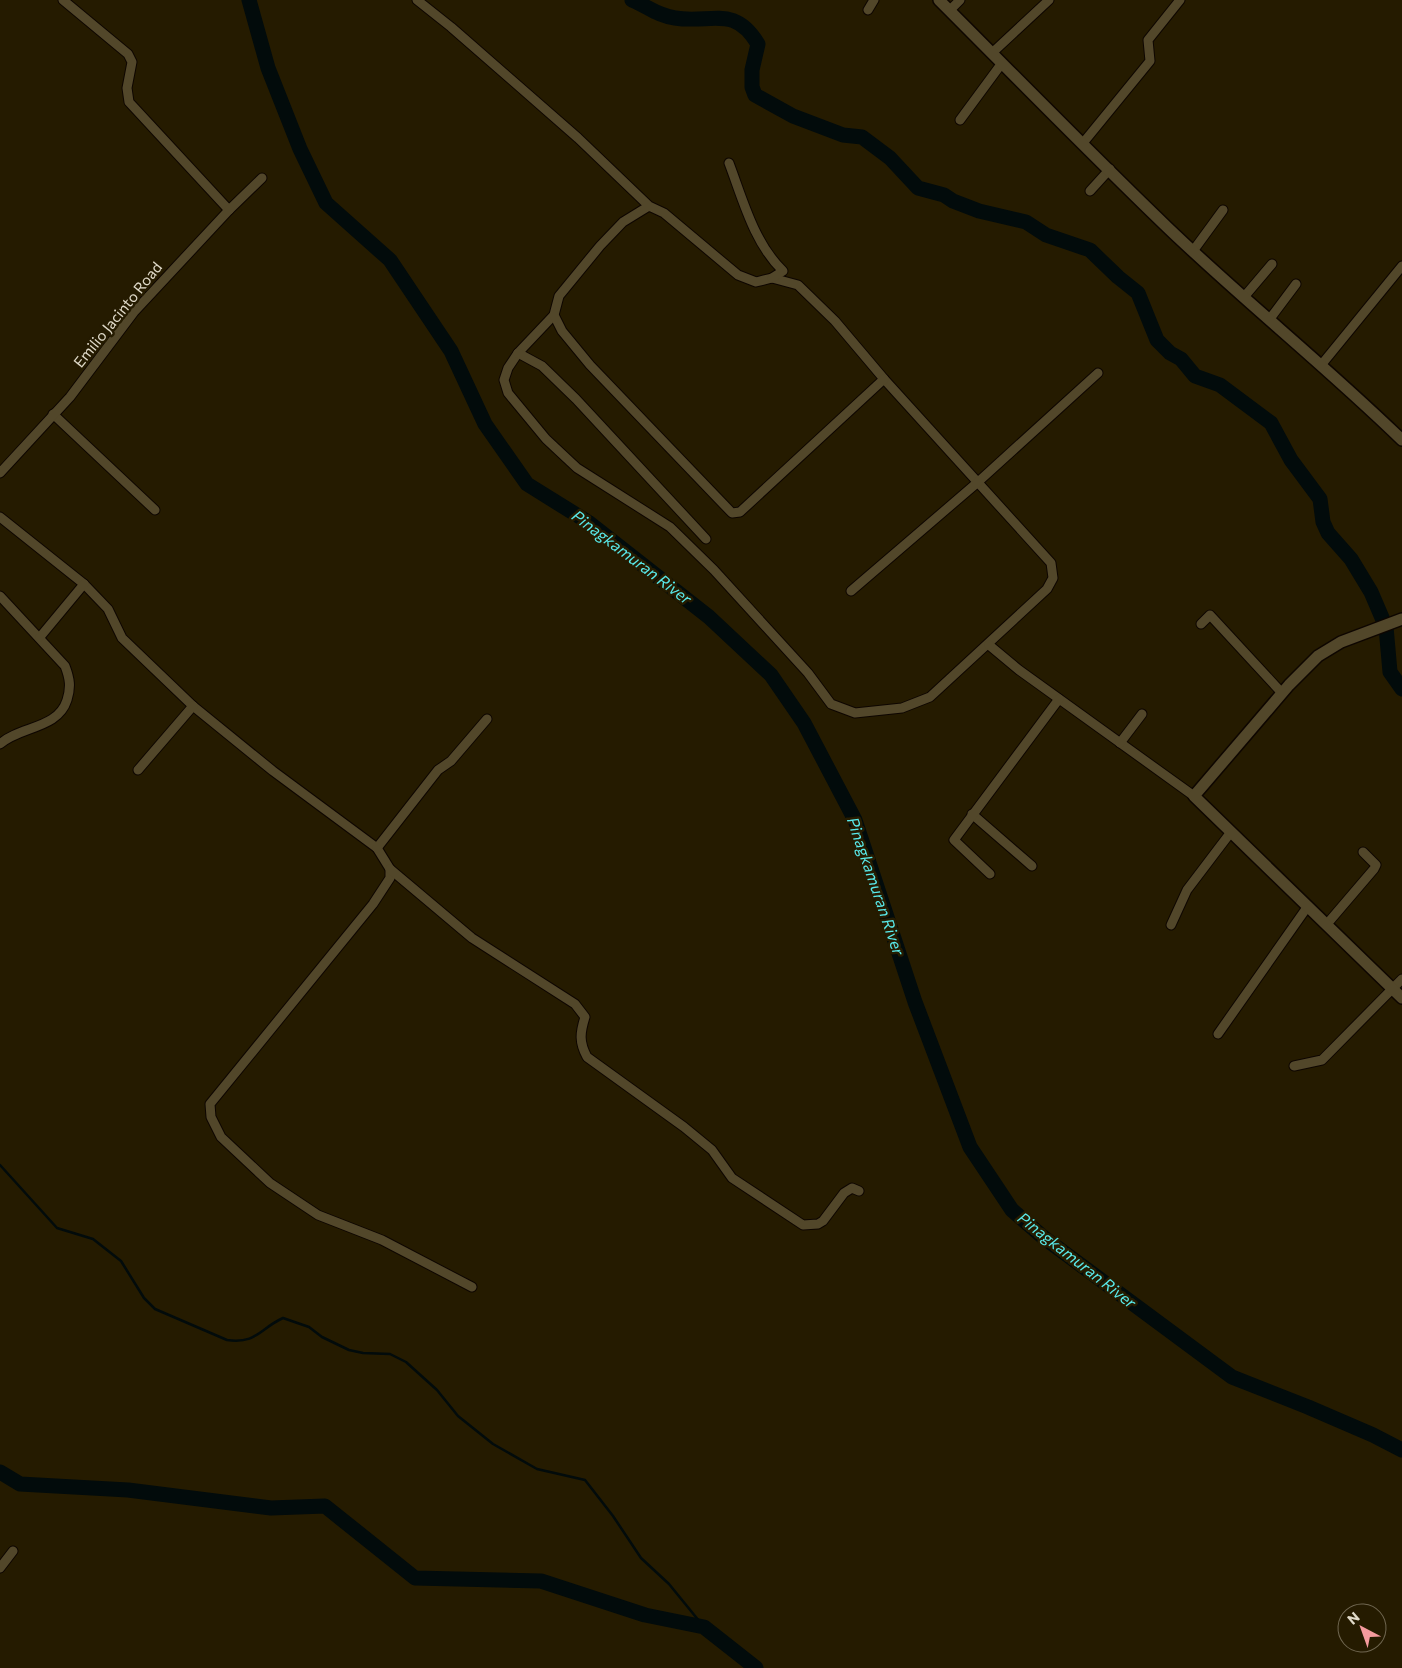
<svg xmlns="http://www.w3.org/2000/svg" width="1402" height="1668" viewBox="0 0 1402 1668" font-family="Commissioner,sans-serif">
  <rect width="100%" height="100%" fill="#251b00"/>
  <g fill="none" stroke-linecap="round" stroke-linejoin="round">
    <path stroke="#020b0b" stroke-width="2.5" d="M0,1165L57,1228L93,1239L121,1261L144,1298L155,1309L227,1340C257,1344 259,1329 283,1318L309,1327L322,1337L349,1350L363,1353L390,1354L406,1362L437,1390L458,1416L493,1444L537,1469L585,1480L613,1516L641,1558L669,1584L704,1627"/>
    <g stroke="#020b0b" stroke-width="15">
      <path d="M249,0L268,68L300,149L326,203L390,260L451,351L485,424L527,484L588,522L709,617L771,675L804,723L855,820L915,1002L970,1147L1012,1210L1043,1237L1232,1377L1308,1407L1373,1435L1402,1450"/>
      <path d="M632,0C649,7 656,15 675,18C711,24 734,4 758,44L752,70V87L755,95L793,116L843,135L862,137L890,158L918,188L944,195L953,201L979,211L1026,222L1046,235L1090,250L1118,277L1138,293L1157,340L1170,353L1181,359L1195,376L1220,385L1271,423L1291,460L1320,499L1323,522L1328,533L1351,559L1371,592L1386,627L1390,672L1402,689"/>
      <path d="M0,1472L20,1484L128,1490L271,1508L325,1506L415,1578L541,1581L645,1615L704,1627L756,1668"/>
    </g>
    <defs>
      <g id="minor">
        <path d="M63,0L128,54L132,62L127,88L129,102L229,210"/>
        <path d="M417,0L451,27L578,138L649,206L664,213L738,275L756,282L772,278L798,285L835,321L884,379L1051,563L1053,578L1047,589L930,697L902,708L855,713L831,704L808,673L714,570L670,527L577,468L546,439L508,393L504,380L508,368L518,353L554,315L559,296L600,246L623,222L649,206"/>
        <path d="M868,10L874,0"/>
        <path d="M950,10L960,0"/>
        <path d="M992,53L1049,0"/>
        <path d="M960,120L1002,63"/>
        <path d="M1083,143L1150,61L1148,40L1180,0"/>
        <path d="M729,163C743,200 754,243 783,271L772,278"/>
        <path d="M1090,191L1110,169"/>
        <path d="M1193,251L1223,210"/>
        <path d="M1244,297L1272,264"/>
        <path d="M554,315L562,331L590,365L732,513L740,512L884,379"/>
        <path d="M1269,320L1296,284"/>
        <path d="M518,353L542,366L576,399L706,539"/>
        <path d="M1322,364L1402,266"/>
        <path d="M53,414L155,510"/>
        <path d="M0,473L70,397L134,312L229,210L262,178"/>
        <path d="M0,517L84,584L108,609L122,638L193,706L273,771L377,848L390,869V878L373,904L210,1104L211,1117L221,1137L270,1183L318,1215L382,1240L472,1287"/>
        <path d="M851,591L978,482L1098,373"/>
        <path d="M0,596L65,666C70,679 71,687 67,700C58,729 20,726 0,744"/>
        <path d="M1201,624L1210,615L1282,693"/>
        <path d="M40,637L84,584"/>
        <path d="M989,645L1019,670L1194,796"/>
        <path d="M1120,743L1142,714"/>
        <path d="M138,770L193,706"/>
        <path d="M972,814L1032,866"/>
        <path d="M377,848L438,770L451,761L487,719"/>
        <path d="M390,869L472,938L575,1004L585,1017C580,1033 579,1042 587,1057L684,1127L712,1150L732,1178L803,1225L818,1224L823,1221L844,1193L852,1188L859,1191"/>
        <path d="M990,874L954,840L1059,699"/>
        <path d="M1327,924L1374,869L1376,865L1363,852"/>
        <path d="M1171,925L1187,890L1231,832"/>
        <path d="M1218,1034L1308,906"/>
        <path d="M1294,1066L1322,1060L1402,979"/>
        <path d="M0,1568L13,1551"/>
      </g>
      <g id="tertiary">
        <path d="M939,0C1015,76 1090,153 1167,227C1243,300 1326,366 1402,440"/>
        <path d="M1402,619L1341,642L1318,656L1289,685L1194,796L1402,998"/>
      </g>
    </defs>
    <use href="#minor" stroke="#0e0600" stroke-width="11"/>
    <use href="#tertiary" stroke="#0e0600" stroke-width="14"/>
    <use href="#minor" stroke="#52472a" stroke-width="9"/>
    <use href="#tertiary" stroke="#52472a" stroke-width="11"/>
  </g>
  <g text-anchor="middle" stroke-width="5" stroke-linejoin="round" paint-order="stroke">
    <g font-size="15" fill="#e0dac9" stroke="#251b00">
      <text transform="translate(118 315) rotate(-51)" y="5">Emilio Jacinto Road</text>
    </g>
    <g font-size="16" font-style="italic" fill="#59e9e9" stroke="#251b00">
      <text transform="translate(632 557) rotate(37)" y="6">Pinagkamuran River</text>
      <text transform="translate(876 886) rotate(71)" y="6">Pinagkamuran River</text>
      <text transform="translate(1077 1260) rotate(38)" y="6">Pinagkamuran River</text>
    </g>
  </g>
  <g transform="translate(1362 1628) rotate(319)"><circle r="24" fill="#251b00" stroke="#706750"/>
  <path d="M0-4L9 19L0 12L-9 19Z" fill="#f59b9e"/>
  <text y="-8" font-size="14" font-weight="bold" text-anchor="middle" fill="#e0dac9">N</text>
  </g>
</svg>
